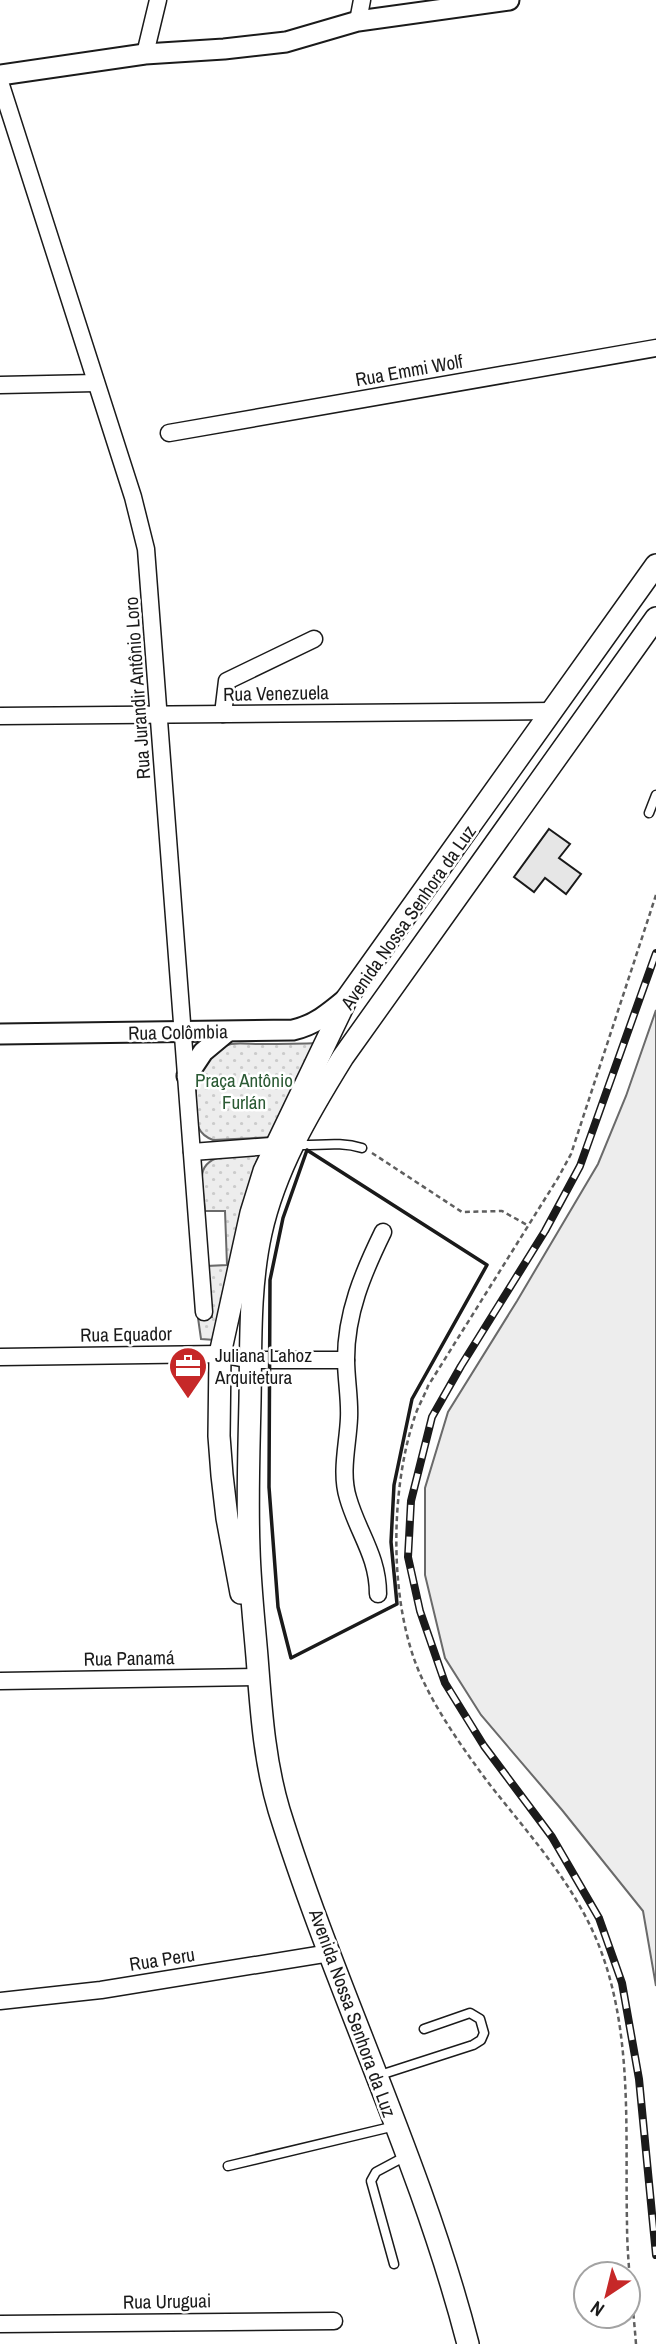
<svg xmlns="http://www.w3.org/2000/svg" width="656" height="2344" viewBox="0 0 656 2344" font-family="'Archivo Narrow',sans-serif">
  <defs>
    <pattern id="park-dots" width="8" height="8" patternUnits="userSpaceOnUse" patternTransform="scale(1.75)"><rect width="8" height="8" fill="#ededed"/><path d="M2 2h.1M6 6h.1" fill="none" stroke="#cbcbcb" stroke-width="1.8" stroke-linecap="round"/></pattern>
  </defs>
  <rect width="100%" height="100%" fill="#fff"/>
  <path fill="#ededed" stroke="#6a6a6a" stroke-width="2" d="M656,1010V1986L643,1911L562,1810L481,1715L445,1658L425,1575V1488L448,1412L517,1301L598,1164L626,1096Z"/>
  <g fill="url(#park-dots)" stroke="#6a6a6a" stroke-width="2">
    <path d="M318,1043L274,1137L213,1140C195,1133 197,1122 196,1105C194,1080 203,1051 231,1044C239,1043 250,1044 258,1044C278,1044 298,1044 318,1043Z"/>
    <path d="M265,1155L215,1340L201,1339L198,1318L212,1317L207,1266L227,1265L225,1211H205C204,1200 202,1188 202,1177C203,1149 246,1156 265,1155Z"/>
  </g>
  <path fill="#e6e6e6" stroke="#1a1a1a" stroke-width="2" d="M549,829L570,844L559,858L581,874L566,894L545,878L534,892L514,877Z"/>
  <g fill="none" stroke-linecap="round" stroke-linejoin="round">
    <defs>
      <g id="service">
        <path d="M649,813L656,795"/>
        <path d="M296,1145C319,1146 339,1141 362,1148"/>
        <path d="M377,2076L473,2045L481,2040L484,2033L480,2019L470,2013L424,2029"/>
        <path d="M228,2166L395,2126"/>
        <path d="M394,2264L371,2181L376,2172L406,2156"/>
      </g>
      <g id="minor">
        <path d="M358,21L362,0"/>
        <path d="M145,54L158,0"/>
        <path d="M0,82L133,497L146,549L204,1312"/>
        <path d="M0,385L96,383"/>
        <path d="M169,433L656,348"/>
        <path d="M223,714L227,681L314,639"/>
        <path d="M0,716L553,711"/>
        <path d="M192,1152L284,1145"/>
        <path d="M0,1357L220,1354L251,1360H346"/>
        <path d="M378,1594C378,1556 358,1533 348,1498C340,1472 348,1444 349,1418C350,1399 346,1379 346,1359C346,1313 363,1273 383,1232"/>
        <path d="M0,1681L258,1677"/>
        <path d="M0,2001L101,1990L330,1953"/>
        <path d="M0,2324L334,2321"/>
      </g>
      <g id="tertiary">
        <path d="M0,75L145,54L224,49L286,42L358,21L509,0"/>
        <path d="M0,1034L293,1030C315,1025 329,1013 347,998"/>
        <path d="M187,1076L203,1052L227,1032"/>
      </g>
      <g id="secondary">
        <path d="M241,1593L227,1518L222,1475L219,1436L220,1354L251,1213L264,1171L347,998L656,565"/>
        <path d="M468,2344C421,2161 335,1990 279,1810C264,1760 261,1708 257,1657C254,1621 250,1585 249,1549C247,1500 249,1450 250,1401C251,1346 249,1287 261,1233C275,1169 309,1112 343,1057L656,618"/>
      </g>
    </defs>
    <use href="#service" stroke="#1a1a1a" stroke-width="11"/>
    <use href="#minor" stroke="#1a1a1a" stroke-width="19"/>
    <use href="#tertiary" stroke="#1a1a1a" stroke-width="23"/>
    <use href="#secondary" stroke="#1a1a1a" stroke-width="24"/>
    <g stroke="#5f5f5f" stroke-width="2.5" stroke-dasharray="5 3.5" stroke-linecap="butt">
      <path d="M372,1153L462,1212L502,1211L529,1226"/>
      <path d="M636,2344C633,2304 627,2263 627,2223C625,2133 633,2037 601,1951C577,1886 529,1835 487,1781C462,1747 437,1712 420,1674C389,1603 390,1492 414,1419C417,1408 424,1397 428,1386L558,1178L571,1154L656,895"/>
    </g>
    <use href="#service" stroke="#fff" stroke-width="8"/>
    <use href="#minor" stroke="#fff" stroke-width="16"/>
    <use href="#tertiary" stroke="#fff" stroke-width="19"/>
    <use href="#secondary" stroke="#fff" stroke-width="21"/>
    <defs>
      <path id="rail" d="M656,953L580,1166L545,1231L461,1366L432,1417L411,1501L408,1557L420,1611L445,1683L484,1746L552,1837L599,1918L622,1983L639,2079L656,2255"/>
    </defs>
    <use href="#rail" stroke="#1a1a1a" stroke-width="8"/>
    <use href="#rail" stroke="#fff" stroke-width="5" stroke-dasharray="16" stroke-linecap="butt"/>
    <path stroke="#1a1a1a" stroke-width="3.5" d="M307,1150L487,1265L412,1399L394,1485L391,1542L397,1604L291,1658L278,1607L269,1487L270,1280L283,1218Z"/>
  </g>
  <defs>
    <symbol id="office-pin" viewBox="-11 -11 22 30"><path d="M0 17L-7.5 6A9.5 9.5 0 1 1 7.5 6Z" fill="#c62828" stroke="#fff"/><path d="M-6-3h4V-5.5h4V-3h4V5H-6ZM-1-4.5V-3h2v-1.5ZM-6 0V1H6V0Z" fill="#fff"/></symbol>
  </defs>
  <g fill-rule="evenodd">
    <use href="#office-pin" x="166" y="1344" width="44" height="60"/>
  </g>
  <g text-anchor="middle" stroke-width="5" stroke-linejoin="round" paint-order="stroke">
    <g font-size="19" fill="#1a1a1a" stroke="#fff">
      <text transform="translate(409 370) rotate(-10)" y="7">Rua Emmi Wolf</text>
      <text transform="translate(137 688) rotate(-94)" y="7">Rua Jurandir Antônio Loro</text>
      <text transform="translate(276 693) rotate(-1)" y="7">Rua Venezuela</text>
      <text transform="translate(408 917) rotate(-55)" y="7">Avenida Nossa Senhora da Luz</text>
      <text transform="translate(178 1032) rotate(-1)" y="7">Rua Colômbia</text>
      <text transform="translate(126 1334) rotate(-1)" y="7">Rua Equador</text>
      <text transform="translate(129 1658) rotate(-1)" y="7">Rua Panamá</text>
      <text transform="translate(162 1959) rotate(-9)" y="7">Rua Peru</text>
      <text transform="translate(353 2013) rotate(70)" y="7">Avenida Nossa Senhora da Luz</text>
      <text transform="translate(167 2301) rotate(-1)" y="7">Rua Uruguai</text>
    </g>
    <g font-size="19" fill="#2b5a34" stroke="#fff">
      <text x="244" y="1087">Praça Antônio<tspan x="244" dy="22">Furlán</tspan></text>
    </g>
    <g font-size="19" fill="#1a1a1a" stroke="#fff" text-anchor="start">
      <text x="215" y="1362">Juliana Lahoz<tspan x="215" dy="22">Arquitetura</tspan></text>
    </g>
  </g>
  <g transform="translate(607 2295) rotate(215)"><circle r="33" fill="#ffffff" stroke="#a3a3a3" stroke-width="2"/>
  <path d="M0-5L12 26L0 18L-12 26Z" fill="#c62828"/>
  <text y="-10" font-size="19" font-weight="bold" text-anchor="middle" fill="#1a1a1a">N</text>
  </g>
</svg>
